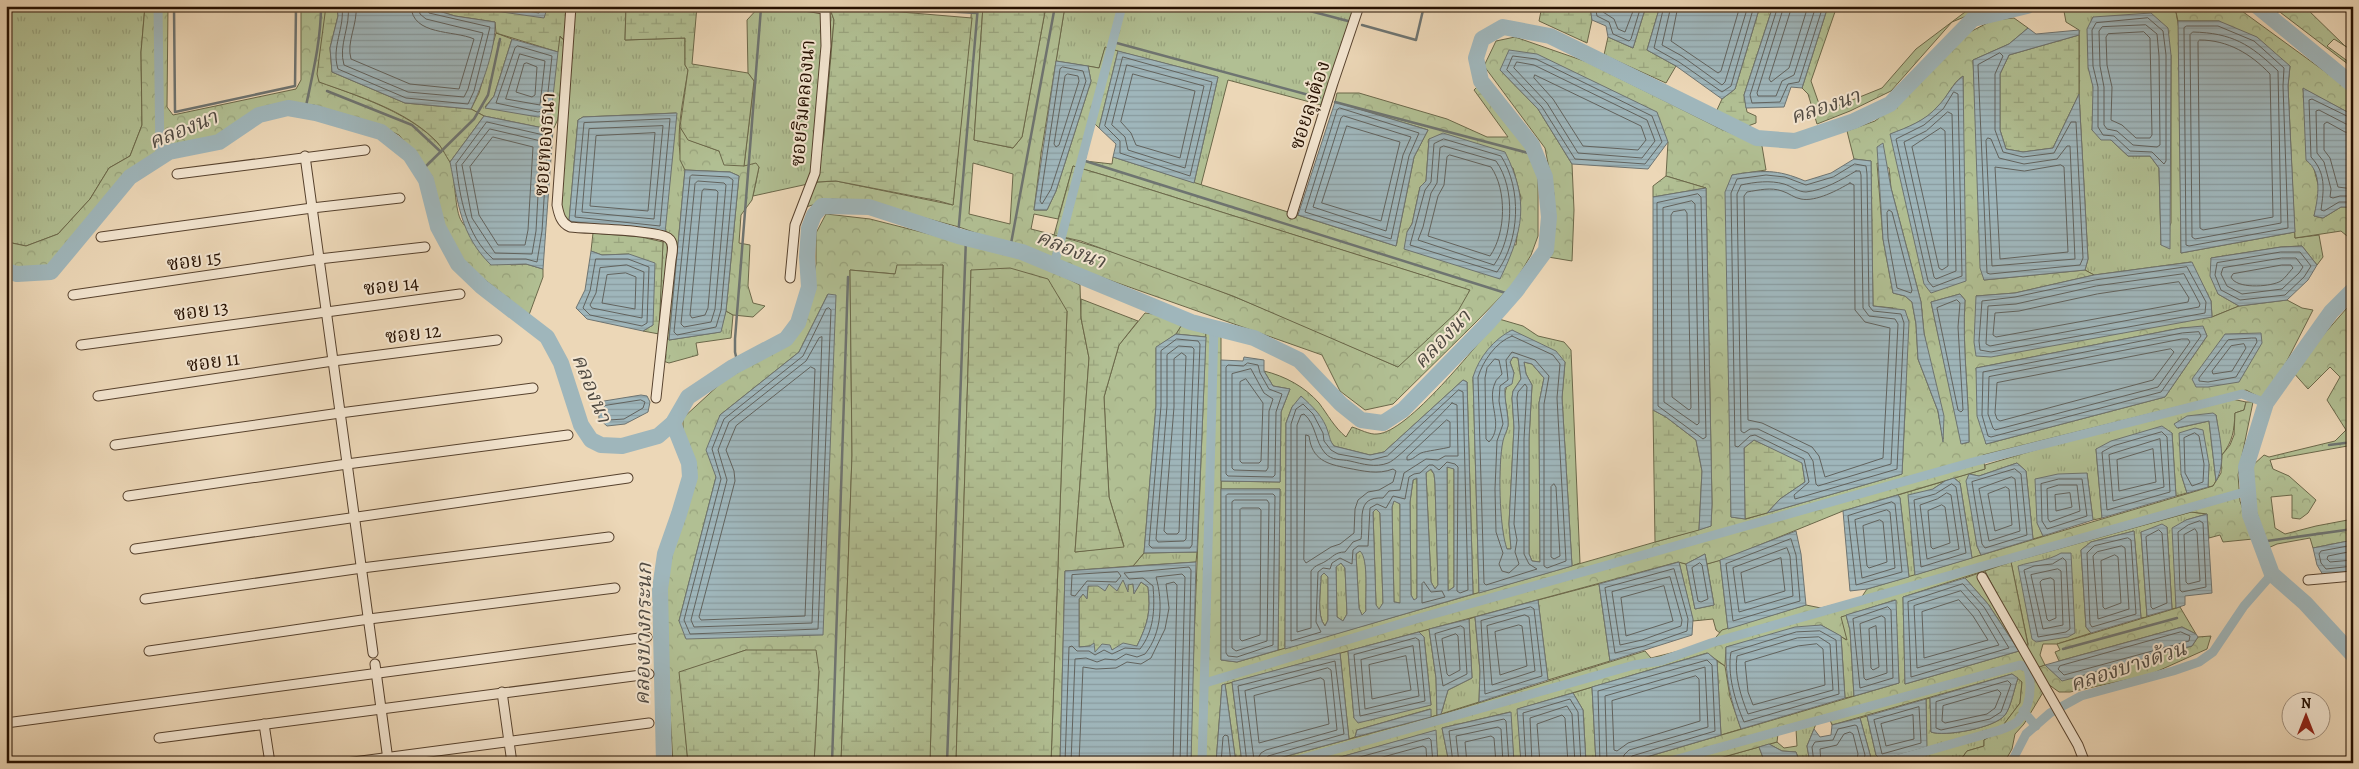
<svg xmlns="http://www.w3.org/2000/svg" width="2359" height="769" viewBox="0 0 2359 769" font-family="Alegreya,'Noto Serif Thai',serif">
  <defs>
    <pattern id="grass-tufts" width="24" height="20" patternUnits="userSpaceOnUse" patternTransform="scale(1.25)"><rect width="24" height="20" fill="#b1bf93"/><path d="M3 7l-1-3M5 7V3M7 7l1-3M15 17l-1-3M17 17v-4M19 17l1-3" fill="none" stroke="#98a37d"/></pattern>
    <pattern id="forest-crowns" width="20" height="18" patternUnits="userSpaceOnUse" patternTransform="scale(1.25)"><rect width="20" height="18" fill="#b1bf93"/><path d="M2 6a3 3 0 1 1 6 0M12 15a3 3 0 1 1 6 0" fill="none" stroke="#98a37d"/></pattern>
    <pattern id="wetland-marsh" width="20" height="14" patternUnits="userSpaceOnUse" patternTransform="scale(1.25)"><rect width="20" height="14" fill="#b1bf93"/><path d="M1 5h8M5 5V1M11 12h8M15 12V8" fill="none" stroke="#98a37d"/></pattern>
    <pattern id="water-rules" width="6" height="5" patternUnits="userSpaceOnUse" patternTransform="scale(1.25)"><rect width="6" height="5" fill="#9fb6bb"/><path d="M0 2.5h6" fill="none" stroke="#899b9f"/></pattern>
  </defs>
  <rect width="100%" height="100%" fill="#ecd7b7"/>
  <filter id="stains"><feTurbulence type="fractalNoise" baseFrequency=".004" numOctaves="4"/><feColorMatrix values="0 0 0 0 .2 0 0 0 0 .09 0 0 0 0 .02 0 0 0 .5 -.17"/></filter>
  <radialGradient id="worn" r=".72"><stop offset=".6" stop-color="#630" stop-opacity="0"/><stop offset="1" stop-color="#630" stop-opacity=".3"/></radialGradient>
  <g fill="url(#grass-tufts)" stroke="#6b684a" fill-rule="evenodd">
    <path d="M6,6H145L141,52L142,125L130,156L109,168L90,199L58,234L26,246L12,243L6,238Z"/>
    <path d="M575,6H626L625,40L685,38V65L688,70C684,98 672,144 685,170L669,340L720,332L726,311L733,315L731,338L696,343L698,355L669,363L657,359L663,242L676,113L583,117L578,120L569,221L565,220L561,209Z"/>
    <path d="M760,6H829L834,20L824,135L817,182L753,196L759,167L744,166L754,81L748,73L747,20Z"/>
    <path d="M1065,6H1355L1350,27L1321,105L1228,80L1201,185L1194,183L1218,77L1105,48L1099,68L1056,61Z"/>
    <path d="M2063,6H2160L2176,12L2179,29L2181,253L2295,232V238L2319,235L2323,257L2317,265L2302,246L2281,247L2211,258L2218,294L2239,306L2212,317L2211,301L2191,262L2094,275L2085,270L2088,259L2079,94V30L2066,22ZM2093,17L2171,55V223L2161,245L2159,168L2150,156H2128L2111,140L2092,130C2093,116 2095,100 2093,86C2089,63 2083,39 2093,17Z"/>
    <path d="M496,33L512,39L494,96L485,107L559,36L565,41L558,119L553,130L484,116L471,109L479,93Z"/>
    <path d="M1499,319L1523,326L1538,336L1564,342L1571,350L1580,563L1572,566L1562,398L1565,362L1512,330L1473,377L1479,593L1473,594L1467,382L1463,380L1384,452L1370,455L1334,446L1328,438L1292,407L1286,423L1285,649L1278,650L1280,489H1221V481L1280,482L1281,412L1290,389L1273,386L1264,371C1285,376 1305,387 1319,403C1328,415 1334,427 1346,437L1352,427C1359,429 1370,435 1377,434C1408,433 1477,344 1499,319Z"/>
    <path d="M1181,326L1206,330V337L1176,334Z"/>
    <path d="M1513,357L1518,358L1521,379L1513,391L1512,398L1514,427L1509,524L1511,549H1506C1498,521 1498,472 1502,442C1503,436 1508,430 1508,424C1508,398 1498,398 1514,373L1510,362Z"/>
    <path d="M1524,362L1532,364L1544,378L1539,403L1540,562L1532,561L1529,554V439L1532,385L1526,374Z"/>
    <path d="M2232,399L2246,402L2244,410L2235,413C2234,431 2233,441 2222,455L2216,415L2178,428L2209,421L2216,481L2213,486L2208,487L2209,464L2181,474L2187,493L2176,496L2172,433L2096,449L2102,518L2093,520L2087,473L2037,522L2043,536L2033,539L2026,471L2017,463L1979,476L1969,474L1967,481L1977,546L1981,555L1972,558L1960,483L1954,478L1985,469V465L2052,445Z"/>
    <path d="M1447,466L1454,468V587L1448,591Z"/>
    <path d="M1430,469L1434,474L1435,483L1438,585L1435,589L1431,582L1426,473Z"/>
    <path d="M1417,478V598L1414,601L1411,595L1410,502L1413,480Z"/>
    <path d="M1945,481L1933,489L1911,531L1915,575L1909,577L1900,498L1898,495Z"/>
    <path d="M1394,500L1400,504L1401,603L1394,602L1392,507Z"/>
    <path d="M1376,508L1380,513L1383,603L1379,610L1376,605L1373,512Z"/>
    <path d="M2191,512L2207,514L2186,520L2176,608L2172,609L2167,527L2141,532L2147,617L2141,618L2134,531L2091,542L2081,550L2086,627L2091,633L2057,644H2043L2040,655L2045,665L2032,670L1988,604L1965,578L1985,571L2024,645L2028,644L2011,562Z"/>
    <path d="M1361,550C1369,561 1365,596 1366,611L1362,615L1359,608L1356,554Z"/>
    <path d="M1197,552L1196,562L1133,566L1144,553Z"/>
    <path d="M1720,560L1728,629L1720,633L1716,630L1713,619L1693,621L1679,562L1686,564L1695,609L1714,605L1707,564Z"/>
    <path d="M1341,563L1345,568L1347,614L1343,621L1337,617L1336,566Z"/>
    <path d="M1324,573L1328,577V620L1325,626C1316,615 1321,590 1321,576Z"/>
    <path d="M1599,584L1610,661L1548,680L1538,600Z"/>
    <path d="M1846,615L1850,630L1854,696L1845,698L1841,636L1846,640L1840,617Z"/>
    <path d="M1475,617L1480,671L1479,702L1441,714L1448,690L1472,678L1469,619Z"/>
    <path d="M1429,629L1436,678L1437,715L1431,717L1430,709L1357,730L1355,737L1349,739L1340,653L1348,651L1354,718L1431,705L1424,637L1419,632Z"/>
    <path d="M1717,661L1725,666L1730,697L1741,729L1721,735Z"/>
    <path d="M2018,678L2022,682L2020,703L1998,732L1984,740V746L1967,751L1959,762L1940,763L1936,758L1918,763H1865L1871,758L1860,718L1867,716L1876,755L1926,747V699L1930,698L1931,732C1944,737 1995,728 2005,715C2011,707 2014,689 2018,678Z"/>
    <path d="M1232,682L1242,763H1236L1225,684Z"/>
    <path d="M1592,687L1596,763H1586L1583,710L1573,693Z"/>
    <path d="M1816,724L1807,746L1810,763H1800L1796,752L1782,751L1769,744L1777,742L1784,748L1797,746L1796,729Z"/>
    <path d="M1759,747L1765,763H1749L1747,757L1730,763H1702Z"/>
  </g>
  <g fill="url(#forest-crowns)" stroke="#6b684a" fill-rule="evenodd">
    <path d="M145,6H168L167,107L173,115L296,89L301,80V6H326L320,82C360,97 432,119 450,162C456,177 454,211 462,222C468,232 500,255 511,265L526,264L543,269V277L529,315L459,259L444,225L432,176L399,135L378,125L314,105L285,104L251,115L223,134L208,141L170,148L144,163L130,172L50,267L23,271L6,267V238L12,243L26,246L58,234L90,199L109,168L130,156L142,125L141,52Z"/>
    <path d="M972,6H983L974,140L1013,148L1022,137L1046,6H1065L1041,154L1034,210H1047L1056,191L1091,81L1088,66L1099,68L1105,47L1118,51L1099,128L1094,123L1085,161L1112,164L1113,157L1396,246L1414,157L1428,130L1335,102L1337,93H1359L1447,119L1487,137H1508L1474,90L1477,87L1516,131L1538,169V236L1531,255L1515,282L1474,324L1393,404L1365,410L1340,391L1322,355L959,227L861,201L832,199L806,207L810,195L817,182L836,181L953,205ZM1429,139L1513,168L1521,198L1516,245L1407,232L1412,224L1420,187L1426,181ZM973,163L1013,174L1010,224L969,214ZM1073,166L1110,177L1469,290L1398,367C1279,315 1159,260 1031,229L1034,214L1058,219Z"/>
    <path d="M1828,6H1837L1811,81L1818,101L1825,111L1882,88L1916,49L1973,6H1991L1952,22L1891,91L1850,111L1817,124L1808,94L1802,88Z"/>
    <path d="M2160,6H2235L2353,92V115L2303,89L2313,165L2320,192L2314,216L2323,218L2341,207H2353V241L2341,231L2295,238L2288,86L2290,66L2219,21H2178L2176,12Z"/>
    <path d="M2272,6H2307L2306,8L2345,46L2353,50V51L2334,39L2327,46L2353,65V68Z"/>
    <path d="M2014,18L2028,28L2009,44L1973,60L1984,280L2085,270L2094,275L2015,293L1976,296L2212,317L2239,306L2287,300L2302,308L2313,310L2272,390L2261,398L2246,390L1983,455L1985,469L1843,511L1725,559L1707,564L1705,554L1686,564L1678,562L1222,685L1216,763H1191L1192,693L1206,330L1221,335V660L1237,662L1711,526L1712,504L1706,188L1666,176L1668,142L1500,70L1538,109L1572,164L1574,210L1572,261L1548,257L1554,194L1545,148L1484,66L1496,41L1515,37L1587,62L1721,129L1762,146L1766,170L1732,175L1731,517L1746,519L1902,474L1906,391L1893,308L1873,306L1871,161L1854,159L1847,131L1875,121L1897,103L1970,32L1993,20ZM1963,76V107L1890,135C1908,127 1925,121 1938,107C1948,97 1951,84 1963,76ZM1877,163L1889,168L1891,188L1921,302L1924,333L1943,439L1938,411L1918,359L1916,324L1912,302L1905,296L1893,293L1883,239ZM1960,294L1965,300C1962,347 1969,394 1969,442L1962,444L1931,302ZM2203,327L2207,336L2165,397L1986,444L1976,368L2181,328Z"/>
    <path d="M680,127L689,140L719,151L744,166L756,163L759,167L752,200L741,215L739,243L750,245L748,286L753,303L765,306L753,317L733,315L726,311L739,176L730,172L685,170L680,160Z"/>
    <path d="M826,214L870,219L1031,260L1080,285L1081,318L1089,358L1075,552L1124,546L1109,497L1104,397L1119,345L1145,313L1162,315L1181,326L1176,334L1156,348V406L1144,553L1133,566L1065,571L1060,763H1051L1067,311L971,270L956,763H930L943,265L896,274L850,270L852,455L841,763H814L819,671L746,650L680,673L688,763H673L667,662L666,577L695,473L683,432V418L721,383L782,345L807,312L816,264V233ZM828,294L679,621L716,477L720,415L799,352Z"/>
    <path d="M2353,301V445L2270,460L2273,469L2289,476L2316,500L2308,513L2300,519L2292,518V495L2271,497L2275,528L2285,534L2316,526L2353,519V540L2313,548L2310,538L2277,544L2268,548L2255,507L2252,466L2264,455L2269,457L2335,441L2346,430L2327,400L2340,377L2330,367L2308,389L2292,371Z"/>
    <path d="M2246,402H2253L2238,475L2240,501L2253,539L2223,542L2220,535L2209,538L2207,514L2191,512L2030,556L1903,597L1905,684L2019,651L2032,670L2045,665L2062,680L2192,646L2198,637L2211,636L2207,649L2149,675L2070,692H2059L2048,684L2024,724L2015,734L2012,749L2004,763L1959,762L1967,751L1984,746V740L1998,732L2020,703L2022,682L2012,674L1832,725L1830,720L1778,734L1777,742L1702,763H1626L1899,683L1895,600L1841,617L1847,640L1821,625L1726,647L1725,666L1707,653L1518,709L1521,763H1514L1510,712L1442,728L1449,763H1438L1435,731L1319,763H1261L1446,713L1645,651L1651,658L1711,643L1722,630L1806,605L1821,608L1861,598L1867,589L2213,486L2221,473L2222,455L2230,445L2234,435L2235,413L2244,410Z"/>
    <path d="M2180,607L2196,634L2182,627L2059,661L2055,652L2060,650L2057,644Z"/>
  </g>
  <g fill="url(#wetland-marsh)" stroke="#6b684a">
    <path d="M326,6H337L338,16L330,48L332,72L405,103L471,109L484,116L450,162C445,155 441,145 435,140C405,110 358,96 319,82L317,74Z"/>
    <path d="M422,6H462L494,11L567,6L565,41L560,36L558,52L496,33L495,22L455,16Z"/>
    <path d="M626,6H697L692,64L748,73L754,81L744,166L724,165L719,151L688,140L680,127L688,70L685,65V38L625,40Z"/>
    <path d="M829,6L972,18L953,205L939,201L836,181L817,182L824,135L834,20Z"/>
    <path d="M983,6H1046L1022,137L1013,148L974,140Z"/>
    <path d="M1542,6H1590L1592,20L1587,43L1539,21Z"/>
    <path d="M1646,6H1660L1647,50L1676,66L1666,83L1604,55L1608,37L1633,48Z"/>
    <path d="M1760,6H1773L1744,95L1747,112L1756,116V123L1748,126L1716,112L1722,99L1735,89Z"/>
    <path d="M2079,35V94L2053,148L2023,152L2006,149L2000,130V74L2009,55Z"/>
    <path d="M1073,166L1110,177L1470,290L1458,311L1398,367L1233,296L1081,241L1054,235Z"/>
    <path d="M1666,176L1706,188L1653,197V186Z"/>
    <path d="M593,233L641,237L663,242L659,334L643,331L653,325L629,254L602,255L591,251Z"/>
    <path d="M897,265H943L930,763H841L852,455L850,270L895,274Z"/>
    <path d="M1010,268L1048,279L1067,311L1051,763H956L971,270Z"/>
    <path d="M1081,299L1138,321L1119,345L1104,397L1109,497L1124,547L1075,552L1089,358L1081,318Z"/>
    <path d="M1653,410L1666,417L1696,440L1702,471L1699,530L1655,542Z"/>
    <path d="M1754,440L1802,462L1805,482L1780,499L1767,513L1745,519L1744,448Z"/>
    <path d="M2011,562L2028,645H2024L1985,571Z"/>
    <path d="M1123,579L1128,590V584H1133L1134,593L1141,582L1148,587C1151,612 1148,623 1137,646L1095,652L1090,646L1079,647V599L1083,594L1087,598L1088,586L1109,584Z"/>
    <path d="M746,650H816L819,671L814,763H688L679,672Z"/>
  </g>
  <g fill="url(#water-rules)" stroke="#6e7471" fill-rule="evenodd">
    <path d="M337,6H422L455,16L495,22C496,48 482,86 471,109L405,103L332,72L330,48L338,16Z"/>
    <path d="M474,6H548L544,18L474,8Z"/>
    <path d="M1590,6H1646L1633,48L1608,37L1606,26L1592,20Z"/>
    <path d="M1660,6H1760L1735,89L1722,99L1676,66L1647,50Z"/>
    <path d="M1773,6H1828L1802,88L1791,87L1784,107L1746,108L1744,95Z"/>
    <path d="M2151,13L2168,28L2171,55L2170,249L2161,245L2159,168L2150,156H2128L2111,140H2101L2092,130L2093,87L2088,67L2087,29L2093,17Z"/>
    <path d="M2178,21H2219L2257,37L2290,66L2288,86L2295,232L2181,253Z"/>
    <path d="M2028,28L2036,34L2079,30V35L2009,55L2000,74V130L2006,149L2023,152L2053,148L2079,94L2088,259L2085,270L1984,280L1980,268L1973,60L2009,44Z"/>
    <path d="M512,39L558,52L551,114L538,117L485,108L494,96Z"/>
    <path d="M1509,50L1537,54L1657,112L1668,142L1648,169L1572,164L1538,109L1500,70Z"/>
    <path d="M1118,51L1218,77L1194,183L1113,157L1116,144L1099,128Z"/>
    <path d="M1056,61L1088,66L1091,81L1056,191L1047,210H1034Z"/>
    <path d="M1963,76L1966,281L1931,293L1924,284L1890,134C1908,127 1925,121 1938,106C1948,96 1952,84 1963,76Z"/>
    <path d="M2303,88L2353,115V207H2341L2323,218L2314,216C2318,197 2323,173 2306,160Z"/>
    <path d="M1335,102L1428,130L1414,157L1396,246L1298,215Z"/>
    <path d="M677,113L665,233L569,221L578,120L583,117Z"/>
    <path d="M484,116L553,130L543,269L526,264L491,265C460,235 458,202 450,162Z"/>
    <path d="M1443,133L1505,152C1530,202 1523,231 1500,279L1404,249L1407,232L1412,224L1420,187L1426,181L1429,139Z"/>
    <path d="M1883,143L1891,188L1921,302L1924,333L1944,416L1943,442L1938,411L1918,359L1916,324L1912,302L1905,296L1893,293L1883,239L1877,147Z"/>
    <path d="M1854,159L1871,161L1873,306L1905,310L1909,322L1902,474L1767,513L1780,499L1805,482L1802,463L1754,440L1744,448L1745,519L1731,517L1725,192L1732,175C1762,170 1777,169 1805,181L1831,173Z"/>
    <path d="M685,170L730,172L739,176L726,311L721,332L669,340Z"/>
    <path d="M1706,188L1712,504L1711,526L1699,530L1702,471L1696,440L1666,417L1653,410V197Z"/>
    <path d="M2302,246L2317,265L2308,280L2287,300L2239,306L2218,294L2210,276L2211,258L2281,247Z"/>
    <path d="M591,251L602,255L629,254L655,263L653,325L643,331L587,319L576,308L585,290Z"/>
    <path d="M2192,262L2211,301L2212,317L1991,357L1976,356L1974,342L1976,296L2015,293L2094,275Z"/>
    <path d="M828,294L836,295L823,635L686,639L679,621L716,477L706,450L720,415L799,352Z"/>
    <path d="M1960,294L1965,300C1962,347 1969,395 1969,442L1961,444L1931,302Z"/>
    <path d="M2203,326L2207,336L2165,397L1986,444L1977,416L1976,368L2181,328Z"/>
    <path d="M1512,330L1556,351L1565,362L1562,398L1572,566L1479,593L1473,377C1479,357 1494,339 1512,330ZM1513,357L1518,358L1521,379L1513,391L1512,398L1514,427L1509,524L1511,549H1507C1499,527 1498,464 1503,441C1504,436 1507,431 1508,426C1509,417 1504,400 1505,388L1512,384L1514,373L1510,362ZM1524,362L1532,364L1544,378L1539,403L1540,562L1532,561L1529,554V439L1532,385L1526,374Z"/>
    <path d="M2261,333L2262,343L2239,382L2208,387H2196L2192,379L2225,334Z"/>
    <path d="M1176,334L1206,337L1197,552L1144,553L1156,406V347Z"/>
    <path d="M1244,357L1264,360V371L1273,386L1290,389L1281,412L1280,482L1221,481V360L1243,361Z"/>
    <path d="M1463,380L1467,382L1473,594L1285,649L1286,423L1292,407L1301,396C1312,406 1324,417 1328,432C1330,438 1330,441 1334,446L1370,455L1384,452ZM1447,467L1454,469V587L1448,591ZM1431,469L1434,474L1435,483L1438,585L1435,589L1431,582L1426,473ZM1417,478V598L1414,600L1411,595L1410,502L1413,480ZM1394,501L1400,504V603L1394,602L1392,507ZM1376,509L1380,513L1383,603L1379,609L1376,605L1373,512ZM1360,551C1369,559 1365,597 1366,611L1362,615L1359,608L1356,554ZM1341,563L1345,568L1347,614L1343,621L1337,617L1336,567ZM1324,573L1328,577V620L1325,626C1316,616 1321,589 1321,576Z"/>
    <path d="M641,395L647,396L650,402L648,412L625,424L607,426L599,419L598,402Z"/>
    <path d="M2213,413L2216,415C2219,435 2227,462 2216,481L2209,421L2177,428L2174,424L2187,416Z"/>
    <path d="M2162,426L2172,433L2176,496L2102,518L2096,449L2111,441Z"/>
    <path d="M2195,428L2203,430L2209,464L2208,487L2187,493L2181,474L2179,433Z"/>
    <path d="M2017,463L2026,471L2033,539L1981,555L1977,546L1966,481L1969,474L1979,476Z"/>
    <path d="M2087,473L2093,520L2043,536L2037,523L2035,479L2058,474Z"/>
    <path d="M1954,478L1960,483L1972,558L1915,575L1908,495L1933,489L1945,481Z"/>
    <path d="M1221,489H1280L1278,650L1237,662L1221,660Z"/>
    <path d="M1898,495L1900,498L1909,577L1867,589L1850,591L1843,511Z"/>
    <path d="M2207,514L2212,593L2185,596V605L2176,608L2172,528L2186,520Z"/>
    <path d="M2162,524L2167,527L2172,609L2147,616L2141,532Z"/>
    <path d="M1796,531L1801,554L1806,605L1728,629L1720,560Z"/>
    <path d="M2134,531L2141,618L2091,633L2086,627L2081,550L2091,542Z"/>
    <path d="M2353,540V571L2323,575L2317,565L2313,548Z"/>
    <path d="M2061,553H2071L2075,633L2068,637L2036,642L2032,639L2018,566C2033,561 2048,561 2061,553Z"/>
    <path d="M1705,554L1714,605L1695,609L1686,564Z"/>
    <path d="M1196,562L1191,763H1060L1065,571ZM1123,580L1128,592V585L1133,584L1134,594L1141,582L1148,587C1151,612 1148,623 1137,646L1123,643L1112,650L1110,645L1102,644L1095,652L1094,643L1090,646L1079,647V599L1083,594L1087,599L1088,586H1098L1105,591L1109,584L1117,591Z"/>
    <path d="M1679,562L1693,619L1692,635L1610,661L1599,584Z"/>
    <path d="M1965,578L1988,604L2019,651L1905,684L1903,597Z"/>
    <path d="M1538,600L1548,680L1479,702L1480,671L1475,617Z"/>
    <path d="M1896,600L1899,683L1854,696L1850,630L1846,615Z"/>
    <path d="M1469,619L1472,678L1448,690L1441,714L1437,715L1436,678L1429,629Z"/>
    <path d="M1821,625L1841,636L1845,698L1741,729C1731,702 1725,677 1726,647L1795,627Z"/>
    <path d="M2182,627L2196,634L2198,637L2192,646L2062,681L2045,665Z"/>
    <path d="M1419,632L1424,637L1431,705L1358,723L1354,718L1348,651Z"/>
    <path d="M1340,653L1349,739L1261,763H1242L1232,682Z"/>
    <path d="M1708,653L1717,661L1721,735L1626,763H1596L1592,687Z"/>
    <path d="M2012,674L2018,678C2014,689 2011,707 2005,715C1995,728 1944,737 1931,732L1930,698Z"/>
    <path d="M1225,684L1236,763H1216L1222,685Z"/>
    <path d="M1573,693L1583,710L1586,763H1521L1517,709Z"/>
    <path d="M1926,699L1927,747L1881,760L1876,755L1867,716Z"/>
    <path d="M1431,709V717L1355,737L1357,730Z"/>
    <path d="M1511,712L1514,763H1449L1442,728Z"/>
    <path d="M1860,718L1871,758L1865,763H1810L1807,746L1814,729L1820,737L1831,735L1832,725Z"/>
    <path d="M1436,730L1438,763H1319Z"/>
    <path d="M1769,744L1782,751L1796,752L1800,763H1765L1759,747Z"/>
  </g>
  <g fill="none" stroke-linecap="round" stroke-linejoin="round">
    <g stroke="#62635e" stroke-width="1">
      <path d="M342,6C345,28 331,47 338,69L406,98L468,104L474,91L490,27L429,13L425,6"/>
      <path d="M348,6C351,26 338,45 344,65L408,92L464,97L468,89L483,33L426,19L420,14L419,6"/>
      <path d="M356,6C358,24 346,42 351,59L410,84L459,89L474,39C454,30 412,36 411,6"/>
      <path d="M497,6L539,13L543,6"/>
      <path d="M1595,6L1597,16L1609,22L1613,34L1629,41L1631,39L1641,6"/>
      <path d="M1601,6L1603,12L1614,19L1618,29L1625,32L1635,6"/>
      <path d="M1664,6L1654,48L1679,62L1722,92L1731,86L1754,6"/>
      <path d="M1671,6L1662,45L1682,56L1722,85L1725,82L1748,6"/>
      <path d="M1678,6L1671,41L1718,73L1721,71L1740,6"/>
      <path d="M1778,6L1750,95L1752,103L1780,102L1788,84L1799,82L1823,6"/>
      <path d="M1784,6L1757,93L1758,96H1776L1782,81L1794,75L1816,6"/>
      <path d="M1792,6L1769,79L1771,82L1789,68L1808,6"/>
      <path d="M2148,18L2163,31L2166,55V161L2164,164L2152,152L2130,151L2114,136L2103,135L2098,127V87L2093,66L2092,30L2096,23Z"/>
      <path d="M2146,25L2157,34L2159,56L2160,145L2157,147L2133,145L2117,131L2107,129L2104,125V87L2100,66L2099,31L2102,27Z"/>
      <path d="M2187,26H2218L2254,41L2284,68L2283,86L2288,228L2189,246L2186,245L2184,28Z"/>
      <path d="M2144,32L2150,38L2152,135L2150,138H2136L2122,125L2111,120L2112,87L2107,65L2106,37L2108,34Z"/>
      <path d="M2193,32C2232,33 2250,44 2278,71L2281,223L2195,239L2192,237L2190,35Z"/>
      <path d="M2200,40C2228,40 2251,54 2270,74L2273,217L2203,230L2200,228L2198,42Z"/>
      <path d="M518,46L552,56L546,110L538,112L496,103L515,48Z"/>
      <path d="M2000,53L2003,56L1995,74V130L2003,152L2023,157L2054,153L2071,122H2076L2083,258L2080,265L1990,274L1987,273L1978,65Z"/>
      <path d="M520,54L545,61L540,105L506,99Z"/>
      <path d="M1513,56L1536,59L1652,116L1662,142L1645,164L1575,159L1542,107L1507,70Z"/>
      <path d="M1123,57L1212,82L1190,176L1120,153V141L1105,126Z"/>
      <path d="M1517,62L1534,65L1647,120L1655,141L1642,158L1578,153L1547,103L1514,68Z"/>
      <path d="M527,63L537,67L535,95L532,97L516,92L524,64Z"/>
      <path d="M1127,65L1204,86L1185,168L1128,150L1125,137L1112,125Z"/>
      <path d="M1063,67L1083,71L1086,81L1051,189L1042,204L1040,201L1060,69Z"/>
      <path d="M1068,74L1078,76L1079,81L1059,145L1056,147L1054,144L1065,76Z"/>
      <path d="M1133,74L1195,91L1180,158L1136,145L1131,133L1121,122Z"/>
      <path d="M1535,75L1641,126L1646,140L1638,150L1583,146L1553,99L1534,78Z"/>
      <path d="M1954,92L1958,94L1962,276L1933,287L1928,281L1896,139L1924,125L1943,109Z"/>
      <path d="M1340,108L1419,133L1409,156L1391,239L1305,212L1337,110Z"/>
      <path d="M1948,112L1952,114L1956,271L1936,279L1934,277L1904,142L1926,131Z"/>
      <path d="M1344,116L1411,137L1403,155L1386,231L1313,207L1341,118Z"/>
      <path d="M670,119L660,226L575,217L584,123Z"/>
      <path d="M2353,119L2312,99L2309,100L2311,157C2326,173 2324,189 2321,210L2324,211L2339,202H2353"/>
      <path d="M487,122L548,136L542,231L537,262L526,259H493C466,235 460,198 456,164Z"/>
      <path d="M2353,125L2346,124L2319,110L2316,111L2317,153L2324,162L2331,189L2330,197L2333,198L2340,196H2353"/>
      <path d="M663,126L654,219L582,212L589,129Z"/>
      <path d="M1347,126L1400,142L1381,221L1322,203Z"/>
      <path d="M1941,128L1945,131L1948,266L1942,270L1939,268L1912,147Z"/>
      <path d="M490,129L541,141L536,231L532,254L495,253L472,218L462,165Z"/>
      <path d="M655,133L648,211L590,206L596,136Z"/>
      <path d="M2353,133L2345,132L2327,122L2324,124V150L2330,158L2338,187L2353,189"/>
      <path d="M493,137L533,147L528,230L525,245H498L479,215L470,167Z"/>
      <path d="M1988,138L1991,139L1999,158L2024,164L2057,159L2067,146H2070L2075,259L1992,266L1986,141Z"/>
      <path d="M1444,139L1501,156C1522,189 1520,240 1497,272L1410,245L1425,190L1431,182L1434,144Z"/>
      <path d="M1444,146L1496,161C1516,189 1513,238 1494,265L1418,240L1423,227L1431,193L1437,183L1440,148Z"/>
      <path d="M1450,155L1491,167C1507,190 1506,233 1490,256L1428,236L1438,196L1444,185L1447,157Z"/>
      <path d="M1855,164L1866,166L1867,174L1869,306L1873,311L1901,314L1904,323L1897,469L1795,499L1794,495L1809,482L1804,459L1755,435L1750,436L1738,447L1735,446L1731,193L1737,179L1766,175L1785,177L1806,185L1833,177Z"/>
      <path d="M2061,165L2064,167L2068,252L2000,259L1995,167L2024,171Z"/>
      <path d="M1856,171H1860L1861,175L1863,308L1869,316L1895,319L1898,324L1891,464L1818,486L1816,484L1813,461L1808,453L1758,429H1750L1744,433L1741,431L1737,194L1741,185C1755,182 1770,180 1784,184C1791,186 1798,192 1806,192C1824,190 1841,180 1856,171Z"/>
      <path d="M692,175L729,177L733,180L721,310L716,327L677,335L674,332L690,177Z"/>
      <path d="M698,181L724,183L726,185L715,309L711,322L684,327L681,324L695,184Z"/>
      <path d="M1850,183L1854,185L1855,310L1865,322L1890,328L1883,458L1825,477L1819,456L1812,447L1762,423L1748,420L1744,196L1747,192C1759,190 1771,187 1782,191C1789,193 1794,198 1801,199C1816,202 1838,190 1850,183Z"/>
      <path d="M704,189L716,190L718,192L708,308L705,315L692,318L690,315L702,192Z"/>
      <path d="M1698,194L1701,197L1706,437L1703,439L1658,406L1657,203Z"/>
      <path d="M1692,201L1695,204L1699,423L1697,425L1664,402L1663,208Z"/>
      <path d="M1685,210L1687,213L1691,408L1689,410L1672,397L1671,215L1673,212Z"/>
      <path d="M1889,210L1892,212L1910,282L1912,290L1911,293L1897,288L1888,238L1887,213Z"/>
      <path d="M2281,252H2300L2311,266L2304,277L2285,295L2240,300L2221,290L2215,275L2217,263Z"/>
      <path d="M2282,258H2296L2303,267L2299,273L2282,289L2242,294L2227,286L2221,274L2223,268Z"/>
      <path d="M596,259H628L649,267L647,323L642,326L590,315L583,308L590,291Z"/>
      <path d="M627,265L644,272L642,318L592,308L590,305L596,293L600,268Z"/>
      <path d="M2282,265H2291L2293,268C2289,272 2284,280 2279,282C2268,287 2236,289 2231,277L2233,274Z"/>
      <path d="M2187,267L2206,302L2205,313L1991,352L1980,350L1979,341L1982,301L2015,297L2095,280Z"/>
      <path d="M626,273L636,277L635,309L602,303L607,275Z"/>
      <path d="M2184,274L2200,304L2199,307L1990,346L1986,344L1988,306L2016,304L2096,286Z"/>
      <path d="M2179,282L2189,298L2188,302L1996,337L1993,335L1995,313L2019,311L2097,294Z"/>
      <path d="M1957,300L1960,303L1958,327L1963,410L1961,412L1958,410L1937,308Z"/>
      <path d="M829,308L831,310L818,629L690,634L684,620L721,479L712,449L724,419L803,356L826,309Z"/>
      <path d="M2199,332L2201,336L2161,392L1991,437L1988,436L1982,415L1983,372L2182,333Z"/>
      <path d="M1512,336L1553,355L1560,364L1557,398L1566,561L1547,568L1544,566V404L1549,376L1535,360L1512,352L1506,360L1508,380L1500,386L1499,401L1503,424L1497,441L1495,489L1496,532L1503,553L1499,564L1502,571L1509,573L1519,564L1515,552L1517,540L1514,524L1519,427L1517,398L1518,392L1525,384L1527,387L1524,439V554L1529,564L1537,569L1486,585L1484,583L1478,377C1483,361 1496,342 1512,336Z"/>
      <path d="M822,337L812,623L694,627L691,620L727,480L718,450L729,422L806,361L819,338Z"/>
      <path d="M2252,338H2256L2257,342L2236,377L2208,382L2199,381V378L2228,340Z"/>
      <path d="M1177,339L1198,341L1200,344L1192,545L1190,548H1152L1149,545L1161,406V351Z"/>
      <path d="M2182,339H2188L2190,342L2158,387L1995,430L1993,428L1988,414L1989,377Z"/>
      <path d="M2244,344L2246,348L2232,371L2213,374L2212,371L2231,346Z"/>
      <path d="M1179,346L1192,347L1194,349L1186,539L1184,541L1158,542L1156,539L1167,406V355Z"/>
      <path d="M2171,349L2174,352L2153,380L2000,421L1997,419L1995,413L1997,383Z"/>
      <path d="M1182,353L1186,356L1179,532L1177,534H1167L1164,531L1174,407V359Z"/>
      <path d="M1495,359L1499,360L1502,374C1500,377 1496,379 1495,383C1486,402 1505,426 1489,442L1486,439L1485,378L1487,368Z"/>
      <path d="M1248,363L1258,365L1260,373L1269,389L1282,394L1276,412L1275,475L1273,477L1228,476L1226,474V367L1228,365L1243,366Z"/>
      <path d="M811,367L815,369L805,616L701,620L699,617L735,481L734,471L726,450L736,426Z"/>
      <path d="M1251,369L1264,393L1273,399L1269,411L1268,468L1266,471L1234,470L1232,468V374Z"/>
      <path d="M1246,379L1263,403L1261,461L1259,463H1242L1240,461V382Z"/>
      <path d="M1459,390L1463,392L1468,590L1460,593L1457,591L1458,467L1455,464L1447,462L1439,470L1433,465H1429L1420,473L1414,474L1409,477L1405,499L1393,496L1386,508L1377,504L1370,508L1368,546H1358L1353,550L1352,564L1340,558L1332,563L1330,569L1323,568L1318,572L1316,622L1321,632L1291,641V424L1296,409L1303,404L1313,414L1323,433L1324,441L1331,450L1338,454L1371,460L1387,456Z"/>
      <path d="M641,400L645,402L643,408L624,419L609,420L604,416V406Z"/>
      <path d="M1452,403L1457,405L1458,456H1445L1438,460L1426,459L1404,473L1400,490L1389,491L1383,498C1355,496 1364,521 1361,539L1353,542L1345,552C1335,552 1333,557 1326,561C1320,565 1316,564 1311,571V628L1297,632V425L1301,415L1304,414C1316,424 1315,442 1325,453C1332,461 1341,459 1350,461C1363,464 1375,468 1388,463C1399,459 1441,414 1452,403Z"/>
      <path d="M1447,420L1450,422V447C1443,449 1426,451 1421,453C1415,456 1413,460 1407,460V457Z"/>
      <path d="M2162,432L2167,437L2170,492L2107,510L2102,452L2113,446Z"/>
      <path d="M2195,433L2199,436L2204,464L2203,482L2192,486L2185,473L2184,438Z"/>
      <path d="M1306,435L1309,436C1312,460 1327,464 1347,468C1364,471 1377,475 1393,469L1396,471L1393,482L1379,490L1368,492L1358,500L1355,509L1354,533L1340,544L1331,547L1306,563L1304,560Z"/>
      <path d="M2160,439L2164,487L2113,501L2109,455Z"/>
      <path d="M2153,449L2156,482L2119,491L2117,460Z"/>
      <path d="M2015,469L2021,474L2027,535L1985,548L1982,544L1972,482Z"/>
      <path d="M2012,477L2015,479L2020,531L1989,541L1979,489Z"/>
      <path d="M2059,479H2082L2087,516L2047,529L2042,521L2041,484Z"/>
      <path d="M1554,484L1556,487L1560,556L1554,559L1551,557V487Z"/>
      <path d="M1952,484L1956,487L1966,553L1921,567L1914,500L1935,494Z"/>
      <path d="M2059,485H2077L2080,511L2050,522L2048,519L2047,489Z"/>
      <path d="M2006,487L2009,489L2012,525L1995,531L1988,494Z"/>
      <path d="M1947,493L1951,495L1959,549L1927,559L1920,505L1937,499Z"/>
      <path d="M2070,493L2072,507L2056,511L2055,495Z"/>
      <path d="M1228,494H1273L1275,496L1273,645L1237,657L1228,656L1226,653V496Z"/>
      <path d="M1235,500H1267L1269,503L1267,641L1236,651L1232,648V502Z"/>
      <path d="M1892,502L1895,504L1902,572L1856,585L1848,516Z"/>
      <path d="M1942,505L1945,507L1950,543L1933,549L1931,547L1928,511Z"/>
      <path d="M1242,508H1259L1261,510L1260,635L1242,641L1240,639V510Z"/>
      <path d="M1887,510L1890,512L1895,568L1862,578L1855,520Z"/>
      <path d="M1880,520L1883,522L1887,562L1869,568L1867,566L1863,526Z"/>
      <path d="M2200,521L2203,523L2206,587L2182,592L2180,590L2178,532L2188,525Z"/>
      <path d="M2195,529L2197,532L2200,581L2188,584L2186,582L2184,535Z"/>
      <path d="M2159,530L2162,533L2167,603L2153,609L2151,607L2146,537Z"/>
      <path d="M2128,538L2131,540L2136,614L2092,627L2090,624L2087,553L2094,546Z"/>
      <path d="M1791,539L1796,555L1800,601L1733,621L1726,564Z"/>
      <path d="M2353,545L2321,551L2319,554L2321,563L2326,569L2353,566"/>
      <path d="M2122,546L2125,548L2129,609L2098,619L2093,556L2097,552Z"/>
      <path d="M1787,548L1790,556L1793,596L1739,612L1733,568Z"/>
      <path d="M2353,551L2328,556L2327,559L2330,562L2353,560"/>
      <path d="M2115,555L2118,557L2121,603L2105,609L2103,607L2101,561Z"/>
      <path d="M1781,558L1785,591L1745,603L1741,573Z"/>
      <path d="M2063,558L2066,561L2070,629L2066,632L2038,637L2024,570L2034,566L2052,564Z"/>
      <path d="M1700,563L1702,565L1708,599L1701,602L1698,601L1692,568Z"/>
      <path d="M1674,569L1688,619L1687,631L1644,646L1615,653L1605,588Z"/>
      <path d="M2058,569L2061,571L2063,625L2043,629L2031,575Z"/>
      <path d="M1118,572L1121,576L1116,582L1087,581L1075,596L1071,595L1072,575Z"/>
      <path d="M1670,577L1682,620L1681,626L1642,640L1620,645L1612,592Z"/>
      <path d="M2051,578L2054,580L2056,618L2049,621L2047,619L2040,582L2042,580Z"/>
      <path d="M1424,582L1431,592L1442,591L1445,597L1422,603V584Z"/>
      <path d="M1963,584L1984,607L2009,648L1911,677L1908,602Z"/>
      <path d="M1664,586L1673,621L1626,636L1621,598Z"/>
      <path d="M1961,591L1979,611L1999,645L1917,668L1914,606Z"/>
      <path d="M1959,600L1973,616L1988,640L1924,658L1922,612Z"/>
      <path d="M1531,607L1534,609L1542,676L1485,694L1481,621Z"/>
      <path d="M1888,607L1891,610L1893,678L1860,688L1853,619Z"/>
      <path d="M1525,615L1529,617L1535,671L1492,685L1487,626Z"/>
      <path d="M1882,616L1885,618L1887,673L1866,680L1864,678L1860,624Z"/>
      <path d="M1519,625L1522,626L1527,666L1500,675L1495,632Z"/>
      <path d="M1461,626L1464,628L1467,674L1443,686L1435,634Z"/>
      <path d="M1876,626L1879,667L1873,670L1871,668L1869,629Z"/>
      <path d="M1820,631L1836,640L1839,694L1744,722C1735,701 1727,674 1731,652L1796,632Z"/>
      <path d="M2181,632L2190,636L2189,641L2064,675L2058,669L2060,666Z"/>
      <path d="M1456,634L1458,636L1460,670L1449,676L1447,674L1442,639Z"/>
      <path d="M1819,637L1830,644L1833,690L1748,714C1741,697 1734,675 1737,656L1797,638Z"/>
      <path d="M1416,638L1419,640L1425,701L1360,716L1354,655Z"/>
      <path d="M1817,644L1823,649L1825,685L1753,705L1748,692L1745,662L1798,646Z"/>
      <path d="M1413,646L1419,696L1365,709L1361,660Z"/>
      <path d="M1406,656L1411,690L1372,699L1369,665Z"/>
      <path d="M1328,668L1331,670L1337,730L1266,750L1261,753L1257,760H1254L1245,691Z"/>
      <path d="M1696,676L1699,679L1700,721L1628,743L1617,751L1614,750L1612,701Z"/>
      <path d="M1321,678L1324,680L1329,724L1259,743L1254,696Z"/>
      <path d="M2008,681L2011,684L2001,712L1990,719L1941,730L1936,728V702Z"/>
      <path d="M1998,690L2001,693L1995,708L1987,714L1945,723L1942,721L1943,706Z"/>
      <path d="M1919,707L1921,743L1882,754L1874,720Z"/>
      <path d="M1913,715L1914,739L1886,746L1881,724Z"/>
      <path d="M1065,763L1069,647L1072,646L1077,651H1089L1095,655L1104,650L1112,654L1125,648L1140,649C1154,631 1155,609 1153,586L1143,578L1129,579L1124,573L1189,567L1191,570L1187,763"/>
      <path d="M1071,763L1075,659L1086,658L1097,662L1105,659L1116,660L1126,654L1137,657L1145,654C1162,633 1163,602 1156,577L1182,574L1185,577L1180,763"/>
      <path d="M1079,763L1083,667L1096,669L1116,668L1127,662L1141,664L1151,658L1165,629L1169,608L1166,584L1174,582L1177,585L1173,763"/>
      <path d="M1221,763L1223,737L1225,735L1228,736L1231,763"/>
      <path d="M1247,763L1238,686L1335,661L1344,734L1268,756L1264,763"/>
      <path d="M1338,763L1429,738L1431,740L1433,763"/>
      <path d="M1361,763L1423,746L1426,748L1427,763"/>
      <path d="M1453,763L1449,731L1504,719L1506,721L1509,763"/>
      <path d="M1459,763L1456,736L1498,727L1501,729L1503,763"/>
      <path d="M1467,763L1465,742L1491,736L1494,738L1496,763"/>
      <path d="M1526,763L1523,713L1570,699L1578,712L1581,763"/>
      <path d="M1532,763L1530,718L1567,706L1572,714L1575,763"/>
      <path d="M1540,763L1537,724L1562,715L1565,718L1568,763"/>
      <path d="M1600,763L1598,691L1707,660L1712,665L1715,731L1632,756L1628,763"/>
      <path d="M1607,763L1605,696L1705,667L1708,727L1629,750L1624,755L1622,763"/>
      <path d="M1814,763L1812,747L1815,742L1833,740L1838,729L1855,725L1857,726L1865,755L1863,763"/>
      <path d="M1821,763L1820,749L1837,745L1844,734L1850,732L1853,734L1858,754L1856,763"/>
    </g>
    <g stroke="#6e7471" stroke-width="2.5">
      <path d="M174,6L175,112L295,86L296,6"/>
      <path d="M850,6L977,13"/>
      <path d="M1291,6L1348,21"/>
      <path d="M2273,19L2281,6"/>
      <path d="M1362,25L1416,40L1424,6"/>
      <path d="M1113,42L1320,98"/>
      <path d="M327,91L412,125L441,152"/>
      <path d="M1335,102L1536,155"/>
      <path d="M305,111C312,76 321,42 321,6"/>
      <path d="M1082,160L1512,295"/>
      <path d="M421,171L474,119L488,95L500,39"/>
      <path d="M958,236L978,6"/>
      <path d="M1010,249L1055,6"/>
      <path d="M738,365L735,352V339L761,8"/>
      <path d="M2329,445L2353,442"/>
      <path d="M2260,542L2353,529"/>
      <path d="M2063,649L2177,618"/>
      <path d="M2349,650L2353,649"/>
      <path d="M832,763L848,277"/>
      <path d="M947,763L966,238"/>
    </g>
    <g stroke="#9fb6bb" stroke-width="9">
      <path d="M158,6L160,158"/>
      <path d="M1054,265L1122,6"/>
      <path d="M1205,683L1416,619L1973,462L2242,394L2266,403"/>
      <path d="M2023,711L2036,726"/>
      <path d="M1202,763L1214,328"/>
      <path d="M1287,763L1634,665L1661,661L1711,643L2248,491"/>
      <path d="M1663,763L2020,665L2028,668C2032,686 2031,706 2018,721C2014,725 2005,728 2000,730L1885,763"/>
      <path d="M2011,763L2026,734L2050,713L2081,696L2173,671L2199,662L2213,652L2244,606L2272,574"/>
    </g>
    <g stroke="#9fb6bb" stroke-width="16">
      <path d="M2257,6L2353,85"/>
      <path d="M6,271L17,274L51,272L130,177L169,152L219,142L259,115L288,108L316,113L381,132L410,155L426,180L438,227L458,264L482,287L547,337L561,363L581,425L591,440L601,445L622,446L658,436L673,423L688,397L733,367L786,339L798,323L809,287L807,257L809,228L814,215L822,206L869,207L958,236L1022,252L1191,322L1254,338L1299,360L1341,404L1361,420L1383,423L1403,410L1487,324L1516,291L1546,250L1549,217L1545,177L1532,145L1481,81L1476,58L1482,39L1503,27L1550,36L1757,138L1795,141L1854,121L1890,104L1973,19L2027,6"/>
      <path d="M2353,290L2331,312L2266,403L2246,467L2250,515L2272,574L2305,603L2353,655"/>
      <path d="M664,763L660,589L665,554L679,514L690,477L689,463L673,423"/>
    </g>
    <defs>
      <g id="minor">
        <path d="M571,6L557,205C559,215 561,223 570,227C587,229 657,230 668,238C675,243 672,253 671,260L656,398"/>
        <path d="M305,156L373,653"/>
        <path d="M177,174L365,150"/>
        <path d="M1292,214L1333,83L1359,6"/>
        <path d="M101,237L312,208L400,198"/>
        <path d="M790,278L795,225L815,173L826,46L825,9L804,6"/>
        <path d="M73,295L319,259L425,247"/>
        <path d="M81,345L460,294"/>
        <path d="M98,396L333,361L497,340"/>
        <path d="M115,445L340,413L533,388"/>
        <path d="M128,496L347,464L568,435"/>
        <path d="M135,549L628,478"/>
        <path d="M1982,577L2078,745L2085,763"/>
        <path d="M2308,580L2353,576"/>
        <path d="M145,599L362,568L609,537"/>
        <path d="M149,651L369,619L615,588"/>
        <path d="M375,664L388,760"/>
        <path d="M502,692L512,763"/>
        <path d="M6,723L647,637"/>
        <path d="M264,724L270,763"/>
        <path d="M159,738L649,674"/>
        <path d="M346,763L649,723"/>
      </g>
    </defs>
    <use href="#minor" stroke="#57422e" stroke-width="11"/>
    <use href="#minor" stroke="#f3e5d0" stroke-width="9"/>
  </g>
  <g text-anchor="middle" stroke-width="4" stroke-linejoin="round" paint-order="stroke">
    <g font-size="20" fill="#251001" stroke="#f3e5d0">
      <text transform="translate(802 103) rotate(-85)" y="7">ซอยริมคลองนา</text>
      <text transform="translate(1309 105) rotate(-72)" y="7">ซอยลุงต๋อง</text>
      <text transform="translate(544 144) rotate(-86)" y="7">ซอยทองธนา</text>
      <text transform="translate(194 260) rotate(-8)" y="7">ซอย 15</text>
      <text transform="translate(391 285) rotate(-7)" y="7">ซอย 14</text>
      <text transform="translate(201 310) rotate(-8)" y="7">ซอย 13</text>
      <text transform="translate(413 333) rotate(-7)" y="7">ซอย 12</text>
      <text transform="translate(213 361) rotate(-8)" y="7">ซอย 11</text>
    </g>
    <g font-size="21" font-style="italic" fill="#504a42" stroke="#f3e5d0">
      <text transform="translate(1825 106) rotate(-18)" y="7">คลองนา</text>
      <text transform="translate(183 129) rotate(-22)" y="7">คลองนา</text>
      <text transform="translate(1071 249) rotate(22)" y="7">คลองนา</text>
      <text transform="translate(1442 339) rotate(-46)" y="7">คลองนา</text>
      <text transform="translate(592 388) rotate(68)" y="7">คลองนา</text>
      <text transform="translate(643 634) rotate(-89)" y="7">คลองบางกระนก</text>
      <text transform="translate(2128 666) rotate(-18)" y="7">คลองบางด้วน</text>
    </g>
  </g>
  <rect width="2359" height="769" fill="none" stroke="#ecd7b7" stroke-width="25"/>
  <rect x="8" y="8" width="2344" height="754" fill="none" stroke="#251001" stroke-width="2.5"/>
  <rect x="12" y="12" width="2334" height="744" fill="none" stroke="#251001"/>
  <g transform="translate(2306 716)"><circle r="24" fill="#f3e5d0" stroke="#a1907d"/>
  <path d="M0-4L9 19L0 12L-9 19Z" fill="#8f2418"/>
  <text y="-8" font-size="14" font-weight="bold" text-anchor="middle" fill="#251001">N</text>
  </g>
  <rect width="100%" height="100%" filter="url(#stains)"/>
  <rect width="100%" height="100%" fill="url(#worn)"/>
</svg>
